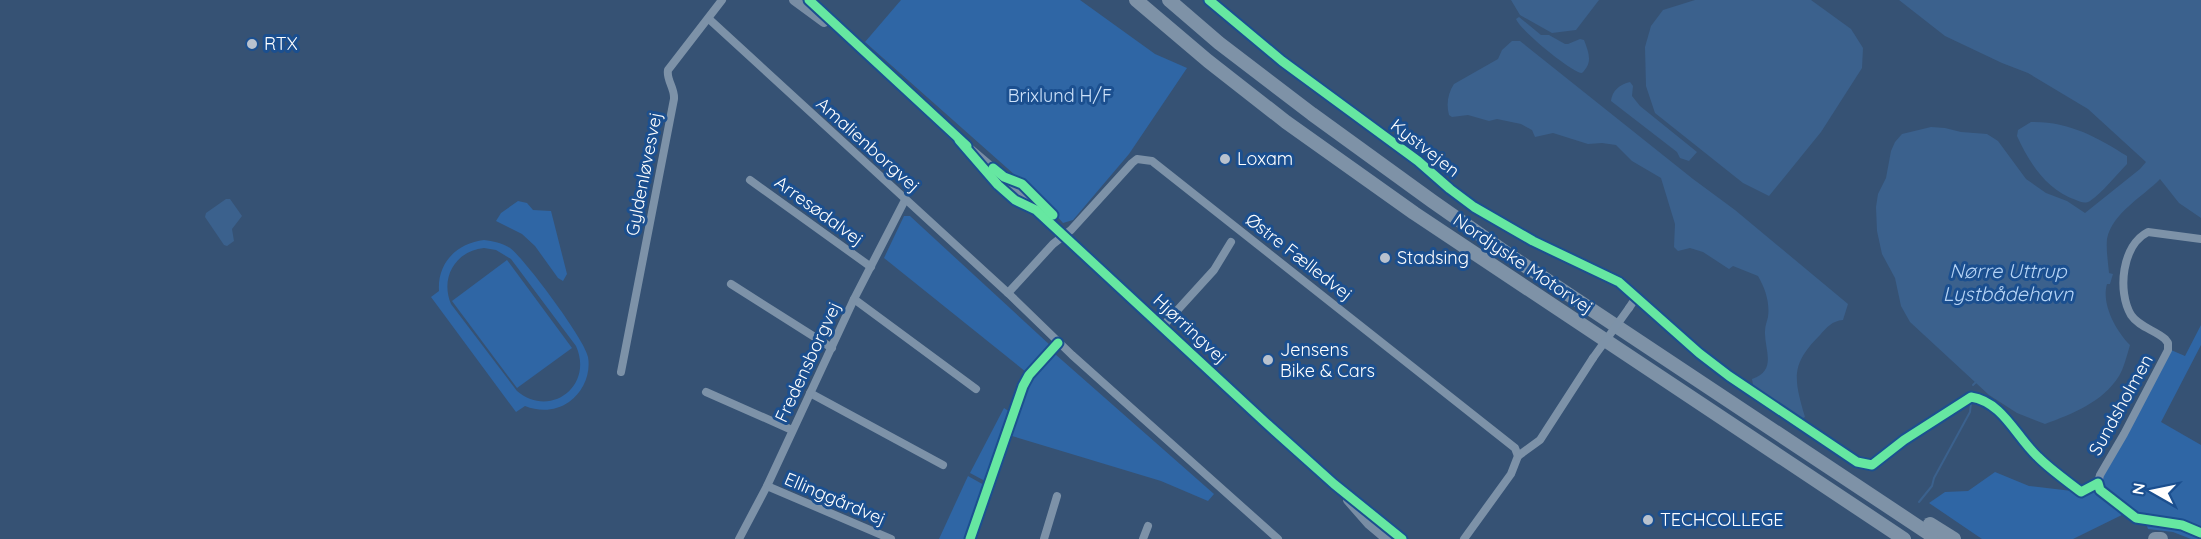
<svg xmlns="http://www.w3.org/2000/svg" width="2201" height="539" viewBox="0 0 2201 539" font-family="Quicksand,sans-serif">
  <rect width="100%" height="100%" fill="#365274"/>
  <g fill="#2f66a5" fill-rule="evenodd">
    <path d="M901,0H1080L1155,54L1187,68L1129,154L1073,220L1063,223L1043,200L865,42Z"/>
    <path d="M518,201L527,203L533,210L551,211L567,274L563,281L558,278L535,246L522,234L496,221L501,213Z"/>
    <path d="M904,216H910L1051,346L1026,372L884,258Z"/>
    <path d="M484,240C493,241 502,243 510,248C524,258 586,341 588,357C591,374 583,392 569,402C556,411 540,412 525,406L516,412L431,297L439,291C437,263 457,243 484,240ZM484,248L496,250L511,259L576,346C594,386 550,419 517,391L451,304C440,278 455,251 484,248Z"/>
    <path d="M507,260L572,348L517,388L452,301Z"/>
    <path d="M2201,325V345L2161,422L2201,445V539H2191L2173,532L2148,529L2144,517L2132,510L2073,539H1982L1929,503L1945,492L1968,491L1995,472L2029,486L2072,491L2099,481L2171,350L2185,356Z"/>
    <path d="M1055,354L1214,494L1208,501L1161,481L1012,436L1011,433L1030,380Z"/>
    <path d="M1004,408L1010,412L985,481L970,473Z"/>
    <path d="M968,476L984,485L965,539H939Z"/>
  </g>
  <g fill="#3b618d">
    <path d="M1511,0H1599L1576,30L1552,33L1520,15Z"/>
    <path d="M1695,0H1811L1851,29L1863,48L1862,68L1821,132L1769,196L1743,183L1655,113L1646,86L1645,47L1651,26L1663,10Z"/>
    <path d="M1899,0H2201V218L2179,203L2160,179C2144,196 2112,213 2107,239C2106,250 2108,262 2109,273L2113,274L2110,284H2107C2101,304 2116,331 2130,345C2127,355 2124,368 2119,376C2103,402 2072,414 2045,424L2017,413L1989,395L1910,322L1901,306L1895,278L1882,254L1877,231L1876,207L1878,194L1886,178L1891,151L1895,142L1902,134L1931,127L1945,128L1961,132L1987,134L1998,141L2026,179L2046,193L2067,201L2085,213L2140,169L2146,162L2088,109L2028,73L2002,63L1945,36Z"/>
    <path d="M1519,17L1541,35H1549L1565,44H1568L1580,39L1584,40C1589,53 1593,63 1582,73C1571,72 1520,30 1516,19Z"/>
    <path d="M1512,41H1520L1693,179L1735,210L1848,304L1843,320C1832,321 1827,327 1820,335C1790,365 1794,379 1805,417L1799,420L1753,385L1752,379C1778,370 1764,349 1765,331C1765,326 1767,321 1768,317C1770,302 1765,288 1758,276L1733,266L1729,269L1703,252L1690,248L1678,251L1674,247L1675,224L1661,178L1632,161L1616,145L1602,143L1588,144L1553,133L1535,137L1532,130L1521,124L1497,119L1489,121L1468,115L1452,117L1449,115C1446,104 1448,93 1454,84L1498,59L1502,50Z"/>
    <path d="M1630,82L1633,86L1632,96L1640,106L1697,152L1689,161L1680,158L1677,152L1611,101C1612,91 1620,84 1630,82Z"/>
    <path d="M2031,122C2068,121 2097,137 2127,156V164C2117,174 2102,193 2090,201C2085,204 2081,202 2076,200C2046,190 2029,162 2017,136L2018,130Z"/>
    <path d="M226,199H230L242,216L232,229L234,241L227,246L224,245L205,217L206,213Z"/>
  </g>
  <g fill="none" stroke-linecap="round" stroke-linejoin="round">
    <g stroke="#3b618d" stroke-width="2">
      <path d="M1973,385L1976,382"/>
      <path d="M1919,502L1932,486L1934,478L1970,412L1971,403"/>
    </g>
    <g stroke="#7d92a8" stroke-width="8">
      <path d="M1209,0L1282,61L1418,161L1450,189L1474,207L1533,241L1619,282L1637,296L1629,308"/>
      <path d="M709,19L1008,293L1072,355L1278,539"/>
      <path d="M750,180L871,267"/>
      <path d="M2201,239L2148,232C2122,245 2117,291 2131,315C2139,327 2155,330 2165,339L2168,343V350L2124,434L2100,475L2098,483L2100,490L2136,518L2182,525L2201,533"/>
      <path d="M731,284L832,348"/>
      <path d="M1008,293L1053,244L1071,230L1132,163L1137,159L1152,161L1515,448L1518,456L1511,474L1464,539"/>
      <path d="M854,299L976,389"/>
      <path d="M1163,326L1214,270L1231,242"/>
      <path d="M621,372L674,99C675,88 666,80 668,70L722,0"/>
      <path d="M706,392L792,430"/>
      <path d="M810,393L943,465"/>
      <path d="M1518,456L1540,440L1593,358"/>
      <path d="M767,486L891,539"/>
      <path d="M739,539L767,486L854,299L905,200"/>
      <path d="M1044,539L1057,496"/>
      <path d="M1143,539L1148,526"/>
    </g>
    <g stroke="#798da4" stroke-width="10">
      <path d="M794,0L824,22"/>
      <path d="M809,0L959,140L1020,192L1036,210L1266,423L1334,484L1402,539"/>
      <path d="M977,161L1015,200L1030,207"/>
      <path d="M1348,500L1369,524L1387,539"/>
    </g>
    <g stroke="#7e92a7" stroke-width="14">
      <path d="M1136,0L1208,61L1286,122L1414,213L1904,539"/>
      <path d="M1169,0L1219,43L1312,114L1432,201L1512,257L1937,539"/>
      <path d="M1930,524L1954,539"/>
      <path d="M2155,539H2161"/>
    </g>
    <path stroke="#7d92a8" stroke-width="8" d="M1593,358L1629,308"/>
    <defs>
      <g id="cycleway">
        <path d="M809,0L967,146"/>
        <path d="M1209,0L1282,61L1418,161L1450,189L1474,207L1533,241L1619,282L1699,353L1729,376L1857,462L1872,465L1904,440L1971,397C2003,402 2016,437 2038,457C2051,470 2067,481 2081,492L2098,483L2100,490L2136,518L2182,525L2201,533"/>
        <path d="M959,140L998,185L1015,200L1036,210L1266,423L1334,484L1402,539"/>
        <path d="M993,168L1004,177L1022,184L1053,215"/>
        <path d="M970,539L1023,386L1029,375L1058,343"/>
      </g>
    </defs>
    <use href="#cycleway" stroke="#1b4f8f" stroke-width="13"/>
    <use href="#cycleway" stroke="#66e7a1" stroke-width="9"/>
  </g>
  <g fill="#b9c2ce" stroke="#1b4f8f" stroke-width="2">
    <circle cx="252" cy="44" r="6"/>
    <circle cx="1225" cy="159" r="6"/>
    <circle cx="1385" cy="258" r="6"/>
    <circle cx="1268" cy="360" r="6"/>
    <circle cx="1648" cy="520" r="6"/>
  </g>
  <g text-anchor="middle" stroke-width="6" stroke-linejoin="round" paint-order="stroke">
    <g font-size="18" fill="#fff" stroke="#1b4f8f" text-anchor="start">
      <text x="264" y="50">RTX</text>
      <text x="1237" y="165">Loxam</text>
      <text x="1397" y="264">Stadsing</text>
      <text x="1280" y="356">Jensens<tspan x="1280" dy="21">Bike &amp; Cars</tspan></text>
      <text x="1660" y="526">TECHCOLLEGE</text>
    </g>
    <g font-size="18" fill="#cfe3fa" stroke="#1b4f8f">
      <text x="1060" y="102">Brixlund H/F</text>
    </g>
    <g font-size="18" fill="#fff" stroke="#1b4f8f">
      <text transform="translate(868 145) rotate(42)" y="6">Amalienborgvej</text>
      <text transform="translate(1425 148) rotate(38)" y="6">Kystvejen</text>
      <text transform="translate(644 174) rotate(-79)" y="6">Gyldenløvesvej</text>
      <text transform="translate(819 211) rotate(36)" y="6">Arresødalvej</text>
      <text transform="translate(1299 257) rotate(38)" y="6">Østre Fælledvej</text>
      <text transform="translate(1523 264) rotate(34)" y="6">Nordjyske Motorvej</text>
      <text transform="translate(1190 329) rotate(43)" y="6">Hjørringvej</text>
      <text transform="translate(808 362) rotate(-65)" y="6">Fredensborgvej</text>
      <text transform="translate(2121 405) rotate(-61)" y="6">Sundsholmen</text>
      <text transform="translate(835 499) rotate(23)" y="6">Ellinggårdvej</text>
    </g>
    <g font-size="20" font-style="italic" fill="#b5d3f5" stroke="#1b4f8f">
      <text x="2008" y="278">Nørre Uttrup<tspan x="2008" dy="23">Lystbådehavn</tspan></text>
    </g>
  </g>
  <g transform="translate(2153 491) rotate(279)" stroke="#1b4f8f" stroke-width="4.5" paint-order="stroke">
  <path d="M0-4.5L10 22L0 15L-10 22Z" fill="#ffffff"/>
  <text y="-9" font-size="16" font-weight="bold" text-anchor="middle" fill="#ffffff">N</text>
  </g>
</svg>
